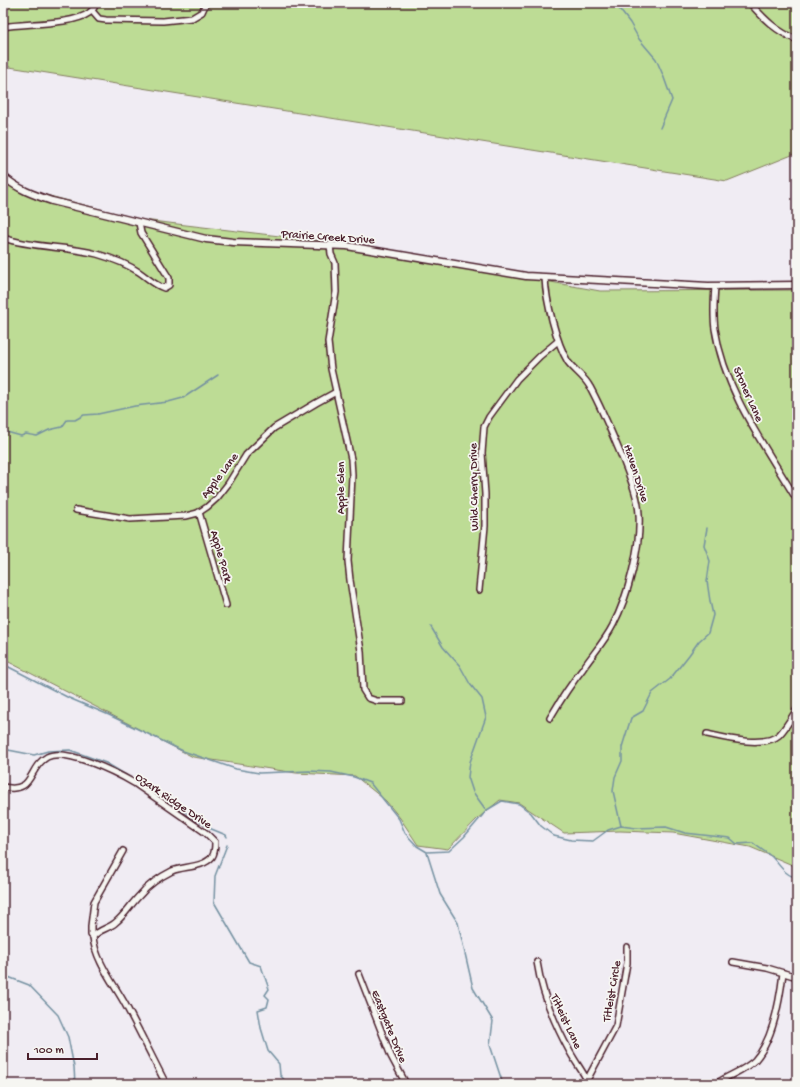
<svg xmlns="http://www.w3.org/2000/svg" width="800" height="1087" viewBox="0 0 800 1087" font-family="'Gochi Hand',sans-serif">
  <rect width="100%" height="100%" fill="#f0ecf3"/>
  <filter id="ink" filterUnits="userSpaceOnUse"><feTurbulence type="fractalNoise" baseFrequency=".025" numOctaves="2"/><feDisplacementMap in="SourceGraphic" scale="8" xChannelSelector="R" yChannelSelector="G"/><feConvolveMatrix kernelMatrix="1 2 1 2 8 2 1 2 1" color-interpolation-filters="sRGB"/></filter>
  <g filter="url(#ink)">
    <g fill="#bddc95" stroke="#847e60">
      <path d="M3,3H797V153L727,181L3,66Z"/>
      <path d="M3,184L143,220L331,242L600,291L797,290V867L750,847L673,833L620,831L564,833L519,803L500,800L477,819L448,849L418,845L400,818L386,801L355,776L296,773L193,757L3,659Z"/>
    </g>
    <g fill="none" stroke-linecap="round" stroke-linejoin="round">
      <g stroke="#7491a1" stroke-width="1.5">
        <path d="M616,3L617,6L630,23L639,39L656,59L663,75L672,100L660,128"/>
        <path d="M3,431L21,436L26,434L37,436L49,430L62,427L67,420H75L84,415L98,414L135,406L168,402L183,398L218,375"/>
        <path d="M431,627L443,647L460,666L470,684L482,699L486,717L470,762L468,777L473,792L486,810"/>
        <path d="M3,664L69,698L109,715L183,751L236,769L259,773L309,771L331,772L354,777L370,783L399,819L405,833L417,846L427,852L449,851L464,837L487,810L502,801L519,804L531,813L541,826L554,836L571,840L593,841L608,830L621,826L636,828L666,827L685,833L730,838L737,844L753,843C759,848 766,852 772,857C779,864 786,877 797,877"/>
        <path d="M3,749L34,755L48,751L70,750L106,763L161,796L209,828L226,835L227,837"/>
        <path d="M3,776V780"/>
        <path d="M621,826L613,791L615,777L622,761V747L631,718L643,711L652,693L670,679L689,655L699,641L708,633L713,615L710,601L707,581L710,561L704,545L707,528"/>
        <path d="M227,845L215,876L214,902L249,962L261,966L269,989L265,995L269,999L267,1007L258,1010L261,1028L268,1051L279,1064L280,1075L288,1084"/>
        <path d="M427,853L440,894L458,923L473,988L493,1021L490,1045L502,1081V1084"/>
        <path d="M3,975L29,985L58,1015L68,1037L74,1067L75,1084"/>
      </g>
      <defs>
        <g id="minor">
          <path d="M750,3C765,20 776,31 797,40"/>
          <path d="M92,11L99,19L106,20L163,21L192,18L202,12L206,3"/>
          <path d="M3,27C25,23 72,25 89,13C93,10 95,7 96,3"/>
          <path d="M3,238C33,248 66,246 97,254C111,258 127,264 139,272C148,278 154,285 164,288L169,285V278L141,233L139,223"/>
          <path d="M330,245L331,254L335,263L336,292L328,342L331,369L351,459L352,475L348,561L350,580L361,651L363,690L368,698L377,701H402"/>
          <path d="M545,278C546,301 556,342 568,362C575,371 585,377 590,387C603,411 613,436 624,462C630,478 638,496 639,514C641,546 628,597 613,625C605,641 592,655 582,670C570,685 560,701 550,718"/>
          <path d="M715,286C714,300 713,315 715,329C725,393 765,446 797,500"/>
          <path d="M76,510L130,519L186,516L198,513L207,507L217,498L228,484L246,455L274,428L316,403L336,392"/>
          <path d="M199,512L226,605"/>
          <path d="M479,590L485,526V494L482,453L484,427L489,417L517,379L540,356L558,341"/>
          <path d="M707,734C725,738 764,748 779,735C786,728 792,717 797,709"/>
          <path d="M3,787C35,794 27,768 47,757C65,747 117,773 134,783L206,833L215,842C215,847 215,853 212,857C203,868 183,866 172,871C160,877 148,885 140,895C131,904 125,915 115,923C108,929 99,929 93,937C95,960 114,984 125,1004C139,1030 152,1057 166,1084"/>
          <path d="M93,937L91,935V926L94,902L123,851"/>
          <path d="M537,962C542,995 554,1023 570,1052C576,1063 584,1073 589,1084"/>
          <path d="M733,962L767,968L797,977"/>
          <path d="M359,974L391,1056L406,1084"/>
          <path d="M587,1080L616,1026L627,963V947"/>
          <path d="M716,1084C728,1075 744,1071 755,1060C773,1040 780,999 783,973"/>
        </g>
        <path id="major" d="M3,176C17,189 34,195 52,201L206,239L233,242L347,246L526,276L708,286L797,285"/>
      </defs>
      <use href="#minor" stroke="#4a1f2b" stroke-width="8"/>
      <use href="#major" stroke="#4a1f2b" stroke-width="9"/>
      <use href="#minor" stroke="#f6f6f2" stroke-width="5"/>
      <use href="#major" stroke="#f6f6f2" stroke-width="6"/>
    </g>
  </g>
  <g text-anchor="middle" stroke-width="3.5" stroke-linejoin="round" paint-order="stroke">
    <g font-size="12" fill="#4a1f2b" stroke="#f6f6f2">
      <text transform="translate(328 236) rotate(4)" y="4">Prairie Creek Drive</text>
      <text transform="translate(749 394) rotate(66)" y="4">Stoner Lane</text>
      <text transform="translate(637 473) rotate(72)" y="4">Haven Drive</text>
      <text transform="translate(219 475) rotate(-53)" y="4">Apple Lane</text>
      <text transform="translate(473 487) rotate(-91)" y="4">Wild Cherry Drive</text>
      <text transform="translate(340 488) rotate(-90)" y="4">Apple Glen</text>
      <text transform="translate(222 556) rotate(74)" y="4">Apple Park</text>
      <text transform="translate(174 800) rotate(34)" y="4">Ozark Ridge Drive</text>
      <text transform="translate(611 991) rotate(-80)" y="4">Titleist Circle</text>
      <text transform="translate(567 1021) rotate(65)" y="4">Titleist Lane</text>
      <text transform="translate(390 1026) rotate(68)" y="4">Eastgate Drive</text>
    </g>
  </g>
  <rect width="800" height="1087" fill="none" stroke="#f6f6f2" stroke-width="16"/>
  <rect x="8" y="8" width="784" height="1071" fill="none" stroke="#4a1f2b" stroke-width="1.5" filter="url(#ink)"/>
  <path d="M28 1053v6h69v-6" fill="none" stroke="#4a1f2b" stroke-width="2"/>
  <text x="34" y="1053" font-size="12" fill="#4a1f2b" stroke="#f6f6f2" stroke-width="3" paint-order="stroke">100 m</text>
</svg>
